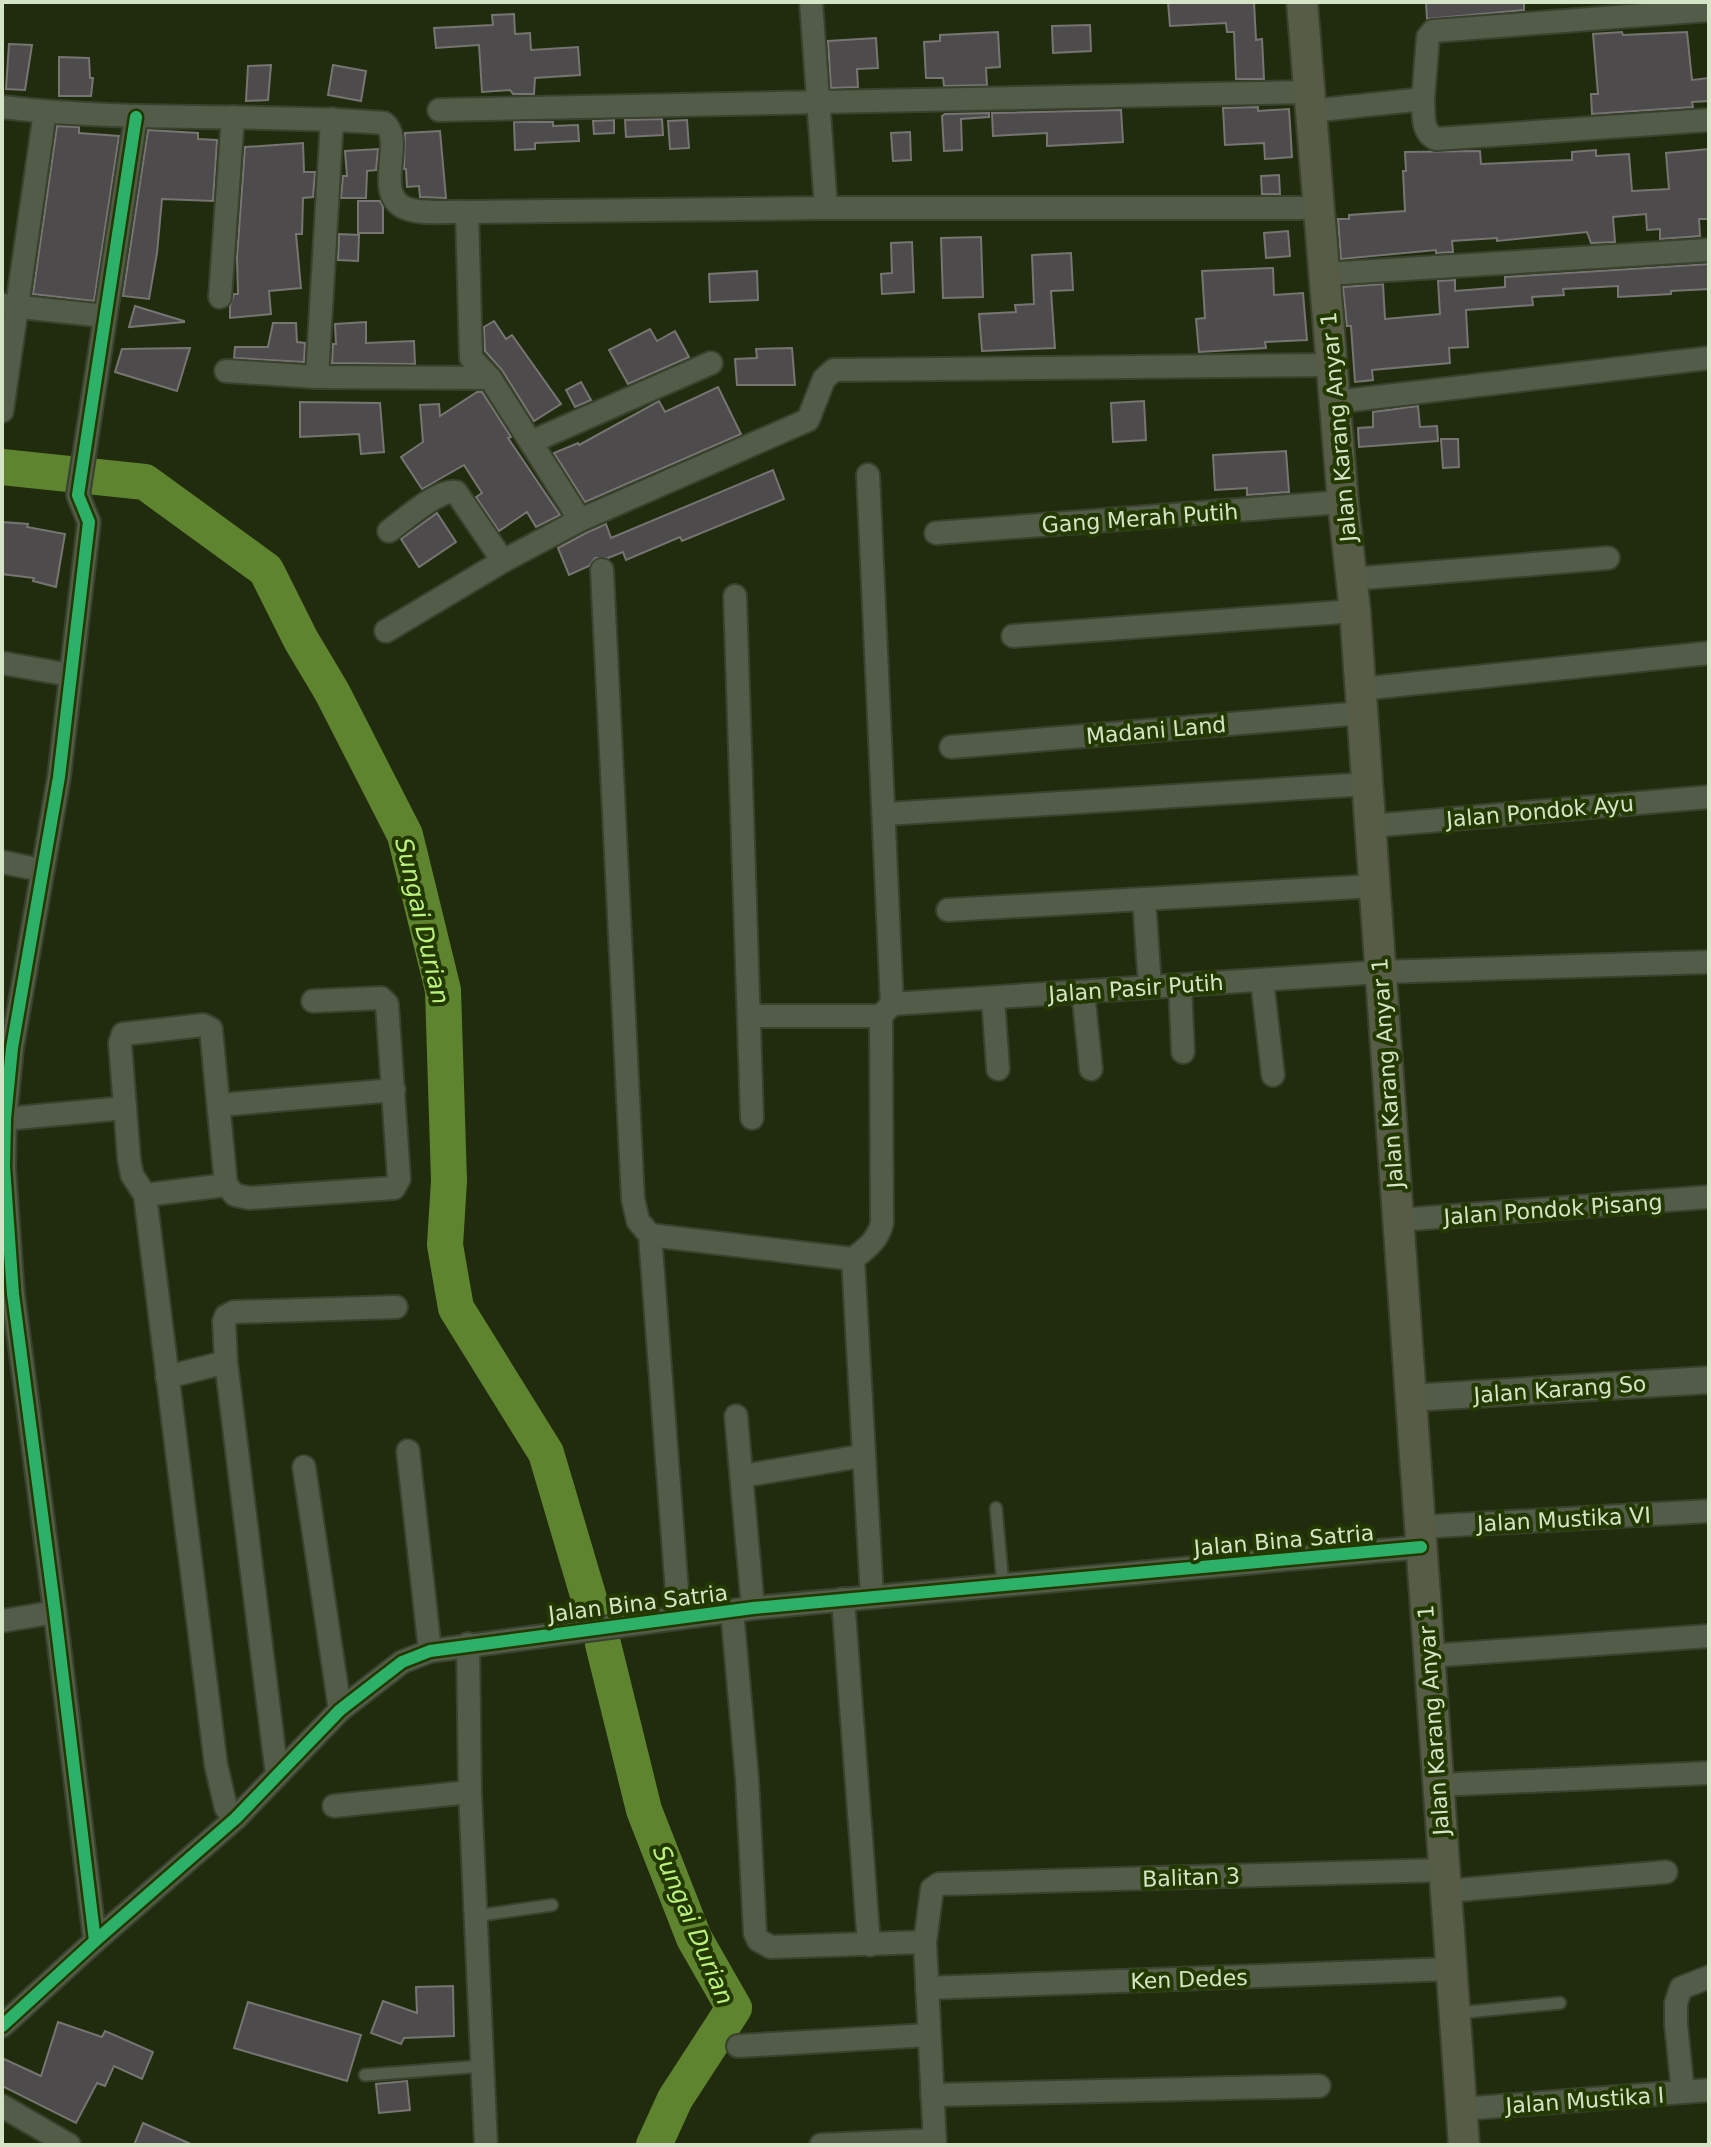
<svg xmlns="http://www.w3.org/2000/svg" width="1711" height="2147" viewBox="0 0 1711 2147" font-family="'DejaVu Sans',sans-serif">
  <rect width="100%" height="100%" fill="#202c0d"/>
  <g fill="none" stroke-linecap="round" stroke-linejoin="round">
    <g stroke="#5f8430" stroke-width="36">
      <path d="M2,467L145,482L266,570L301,640L332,692L405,835L443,990L449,1181L445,1245L456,1308L546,1453L593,1612"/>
      <path d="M603,1644L644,1810L694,1938L734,2008L675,2099L654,2145"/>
    </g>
  </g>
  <g fill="#4e4b4c" stroke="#767572" stroke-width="2">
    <path d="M1168,2H1254L1256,40L1262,39L1264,79H1236L1234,32H1227L1226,23L1170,26Z"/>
    <path d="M1426,2H1524V10L1427,19Z"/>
    <path d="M514,14L515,34L530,33L531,50L578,47L580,75L535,78L534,94H513L510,90L482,92L479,45L436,48L434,28L493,25L492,15Z"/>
    <path d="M1090,25L1091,51L1053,53L1052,26Z"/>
    <path d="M998,32L1000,67L986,68L987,85L944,86L943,78H926L924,42L940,41V35Z"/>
    <path d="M1622,32L1623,35L1687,32L1692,80L1709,78V101L1692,102L1693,107L1592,114L1591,94H1598L1593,34Z"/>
    <path d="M876,38L878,68L857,69L858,87L831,88L828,41Z"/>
    <path d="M9,44L32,45L25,90L6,89Z"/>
    <path d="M59,57L89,58L90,78H93L91,96H59Z"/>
    <path d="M271,65L268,100L246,101L248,66Z"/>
    <path d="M333,65L366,71L361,101L328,95Z"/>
    <path d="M1258,107V111L1289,109L1292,157L1265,159L1264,143L1225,145L1223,108Z"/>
    <path d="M1121,110L1123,142L1047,146V133L993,136L992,113Z"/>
    <path d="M989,113V117L961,119L962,150L944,151L942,116L945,114Z"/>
    <path d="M662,119L663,135L626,137L625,120Z"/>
    <path d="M614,120V133L594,134L593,121Z"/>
    <path d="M687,120L689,148L670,149L668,121Z"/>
    <path d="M514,122H553V126L578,125L579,141L535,143V149L515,150Z"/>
    <path d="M57,126L79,127V133L119,136L94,301L33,294Z"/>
    <path d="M148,130L198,133V139L217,140L213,201L162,199L157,253L149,299L123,296Z"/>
    <path d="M440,131L446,198L420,197L419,186L407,187L406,169H404L405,133Z"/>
    <path d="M910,132L911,160L893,161L891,133Z"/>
    <path d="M303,143L304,172H315L313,197L303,198L302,234H296L301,288L269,291L271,314L230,318V306L234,294H238L237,258L245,147Z"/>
    <path d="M378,149L376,170L367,171L366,198H341L343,176H347L345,151Z"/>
    <path d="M1709,149V219H1699L1700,236L1660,239V229L1647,230L1646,214L1613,217L1615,242L1591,243L1587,232L1497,241V238L1452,241L1453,252L1436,253V250L1341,259L1338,219H1349V215L1405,211L1403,171H1406L1405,152L1480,151L1481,164L1572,160V152L1596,150V156L1629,154L1632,191L1669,189L1666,153Z"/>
    <path d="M1279,175L1280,194H1262L1261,176Z"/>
    <path d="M358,201H380L383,207V233H358Z"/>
    <path d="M1288,231L1290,256L1266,258L1264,233Z"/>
    <path d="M339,234L359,235L358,261L338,260Z"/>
    <path d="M981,237L983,297L943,298L941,238Z"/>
    <path d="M912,242L914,292L882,294L881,274L892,273L891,243Z"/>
    <path d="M1071,253L1073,290L1051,291L1055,348L982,351L979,314L1016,312L1015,305L1034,304L1032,255Z"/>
    <path d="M1709,264V289L1671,291V294L1618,297V286L1563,289L1564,295L1532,297L1533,305L1466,310L1468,347L1449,348L1450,363L1372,370L1373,380L1355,382L1351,326H1347L1343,287L1383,284L1385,319L1440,314L1438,281L1455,280V291L1505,287V277Z"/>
    <path d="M1273,268L1274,295L1303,293L1307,340L1265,342L1266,348L1199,352L1196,319L1205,318L1202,271Z"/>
    <path d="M757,271L758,300L710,302L709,274Z"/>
    <path d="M135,306L184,321V322L129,327Z"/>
    <path d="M494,321L506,339L512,335L561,404L534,421L502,370L485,351L484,327Z"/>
    <path d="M366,322V343L414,341L415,364L332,363L333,344H336L335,324Z"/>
    <path d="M273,323H296L297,342L305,343L304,362L234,358L235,347H268Z"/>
    <path d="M650,329L657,341L675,331L689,357L628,384L609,350Z"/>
    <path d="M190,348L177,391L115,372L122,349Z"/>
    <path d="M792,348L795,385H737L735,359L757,358L756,349Z"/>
    <path d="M581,382L591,400L575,407L566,390Z"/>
    <path d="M718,387L741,434L585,502L554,453L578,443L579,445L659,401L665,412Z"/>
    <path d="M477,392H482L511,437L508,438L560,515L536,527L527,512L499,531L476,497L482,493L464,465L422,489L401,457L423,442L420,405L439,404L440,416Z"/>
    <path d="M1144,401L1146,440L1113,442L1111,403Z"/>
    <path d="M300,402L380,403L384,452L361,454L359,434L300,437Z"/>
    <path d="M1418,406L1420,427L1437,426L1438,441L1359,447L1358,428L1373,427V412Z"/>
    <path d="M1441,439H1458L1459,467L1443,468Z"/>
    <path d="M1286,451L1289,492L1247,495V488L1215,490L1213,455Z"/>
    <path d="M773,470L784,499L682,541L680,537L626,560L623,552L608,558H595L589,566L569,575L558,548L586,533L606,524L611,538Z"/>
    <path d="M437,513L456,542L419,567L401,539Z"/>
    <path d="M2,522L28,524L27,527L65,534L56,587L33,581L34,578L2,574Z"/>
    <path d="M453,1986L454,2036L404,2038L401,2044L371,2033L383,2001L417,2013L416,1987Z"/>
    <path d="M248,2002L361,2035L347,2081L234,2048Z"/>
    <path d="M58,2022L102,2037L105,2031L153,2052L142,2079L114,2066L105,2086L97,2083L76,2123L2,2086V2058L41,2076Z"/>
    <path d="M407,2081L410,2110L379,2113L376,2084Z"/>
    <path d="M143,2123L193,2145H134Z"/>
  </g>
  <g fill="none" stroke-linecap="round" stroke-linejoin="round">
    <defs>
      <g id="service">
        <path d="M996,1508L1003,1585"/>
        <path d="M475,1916L552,1905"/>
        <path d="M1457,2013L1560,2003"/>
        <path d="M365,2075L483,2066"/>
      </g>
      <g id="minor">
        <path d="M811,2L826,208"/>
        <path d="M1423,99C1424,114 1421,132 1436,139L1709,120"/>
        <path d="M2,107C129,122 257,113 384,123C406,140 372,193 405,208C422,215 449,211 467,212L826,208H1317"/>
        <path d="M439,110L1308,92"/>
        <path d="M1311,111L1423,99L1428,37L1433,31L1709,10"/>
        <path d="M467,212L471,358L490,378L580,520L808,420L824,379L834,370L1332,365"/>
        <path d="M1325,274L1709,250"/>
        <path d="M220,297L233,117"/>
        <path d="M2,305L105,316"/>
        <path d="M226,371L317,377L490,378"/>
        <path d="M317,377L332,119"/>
        <path d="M1335,402L1709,358"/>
        <path d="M2,411L45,112"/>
        <path d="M531,442L711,363"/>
        <path d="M389,531C404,520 438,489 456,492L503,561L580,520"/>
        <path d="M936,533L1343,502"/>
        <path d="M602,570L633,1199L638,1221L650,1235L679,1618"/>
        <path d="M1351,579L1608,558"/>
        <path d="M735,596L752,1118"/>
        <path d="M386,631L503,561"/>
        <path d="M1013,636L1355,611"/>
        <path d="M2,663L70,675"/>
        <path d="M1360,689L1709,653"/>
        <path d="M951,747L1362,713"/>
        <path d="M885,814L1368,784"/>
        <path d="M1370,826L1709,797"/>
        <path d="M2,862L41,870"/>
        <path d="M1144,899L1150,987"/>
        <path d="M948,910L1374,886"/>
        <path d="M1262,980L1273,1075"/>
        <path d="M1180,985L1183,1052"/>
        <path d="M1083,992L1091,1069"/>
        <path d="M993,998L998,1069"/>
        <path d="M892,1004L1380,972L1709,962"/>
        <path d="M749,1016H881"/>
        <path d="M220,1105L394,1090"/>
        <path d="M5,1119L124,1108"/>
        <path d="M226,1185L211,1029L203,1025L123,1034L120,1043L129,1159L132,1175L145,1195L216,1765L226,1808L236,1818"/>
        <path d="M145,1195L226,1185L235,1195L249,1198L394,1188L399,1179L387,1004L381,998L313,1001"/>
        <path d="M1398,1220L1709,1197"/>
        <path d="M650,1235L853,1259C867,1248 878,1240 882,1223L881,1016L892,1004L868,475"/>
        <path d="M853,1259L872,1596"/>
        <path d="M167,1377L226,1362"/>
        <path d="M736,1416L753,1608"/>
        <path d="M408,1451L430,1651"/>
        <path d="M304,1467L340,1710"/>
        <path d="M742,1476L862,1456"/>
        <path d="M1419,1527L1709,1511"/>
        <path d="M843,1599L869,1945"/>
        <path d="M732,1611L747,1778L755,1933L758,1940L771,1947L925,1942"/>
        <path d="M2,1621L55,1612"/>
        <path d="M468,1644L470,1792L486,2145"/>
        <path d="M1428,1656L1709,1636"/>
        <path d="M277,1775L226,1362L224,1321L226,1316L234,1312L396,1307"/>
        <path d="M1437,1785L1709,1773"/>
        <path d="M334,1806L470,1792"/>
        <path d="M1447,1891L1666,1872"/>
        <path d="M95,1941L55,1612L13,1294L4,1167L5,1119L12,1048L59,777L89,522L78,495L136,117"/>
        <path d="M927,1988L1451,1969"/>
        <path d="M2,2026L95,1941L236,1818L340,1710L402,1662L430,1651L753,1608L1421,1547"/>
        <path d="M738,2046L929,2035"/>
        <path d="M1683,2092L1676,2025V2003L1681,1988L1709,1977"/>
        <path d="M932,2095L1319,2086"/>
        <path d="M2,2106L69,2145"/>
        <path d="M1461,2109L1709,2090"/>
        <path d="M821,2145L934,2140"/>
        <path d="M935,2145L925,1942L932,1889L939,1884L1443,1870"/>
      </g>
      <path id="tertiary" d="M1410,1398L1709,1380"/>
      <path id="secondary" d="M1302,2L1343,502L1355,611L1464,2145"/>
    </defs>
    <use href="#service" stroke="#3a422e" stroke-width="15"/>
    <use href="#minor" stroke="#3a422e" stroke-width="26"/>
    <use href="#tertiary" stroke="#3a422e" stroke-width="30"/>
    <use href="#secondary" stroke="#3a422e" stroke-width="34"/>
    <use href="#service" stroke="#525c48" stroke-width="11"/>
    <use href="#minor" stroke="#525c48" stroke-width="22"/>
    <use href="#tertiary" stroke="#525c48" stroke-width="26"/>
    <use href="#secondary" stroke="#565c45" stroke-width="30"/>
    <defs>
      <g id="cycleway">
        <path d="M95,1941L55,1612L13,1294L4,1167L5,1119L12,1048L59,777L89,522L78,495L136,117"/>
        <path d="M2,2026L95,1941L236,1818L340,1710L402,1662L430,1651L753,1608L1421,1547"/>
      </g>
    </defs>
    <use href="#cycleway" stroke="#233900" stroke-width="17"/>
    <use href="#cycleway" stroke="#2db169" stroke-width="12"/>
  </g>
  <g text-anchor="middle" stroke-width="8" stroke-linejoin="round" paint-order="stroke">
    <g font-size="22" fill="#d5e4c7" stroke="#233900">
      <text transform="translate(1338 427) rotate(-95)" y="8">Jalan Karang Anyar 1</text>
      <text transform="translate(1140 518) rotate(-4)" y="8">Gang Merah Putih</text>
      <text transform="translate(1156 730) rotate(-5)" y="8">Madani Land</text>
      <text transform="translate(1540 811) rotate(-5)" y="8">Jalan Pondok Ayu</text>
      <text transform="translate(1136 988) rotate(-4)" y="8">Jalan Pasir Putih</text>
      <text transform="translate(1387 1073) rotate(-94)" y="8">Jalan Karang Anyar 1</text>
      <text transform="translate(1553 1209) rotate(-4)" y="8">Jalan Pondok Pisang</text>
      <text transform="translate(1560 1389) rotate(-4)" y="8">Jalan Karang So</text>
      <text transform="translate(1564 1519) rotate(-3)" y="8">Jalan Mustika VI</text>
      <text transform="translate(1284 1540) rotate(-5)" y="8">Jalan Bina Satria</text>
      <text transform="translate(638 1603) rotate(-7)" y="8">Jalan Bina Satria</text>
      <text transform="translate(1433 1720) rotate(-94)" y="8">Jalan Karang Anyar 1</text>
      <text transform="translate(1191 1877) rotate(-2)" y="8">Balitan 3</text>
      <text transform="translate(1189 1979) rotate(-2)" y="8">Ken Dedes</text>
      <text transform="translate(1585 2100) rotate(-4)" y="8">Jalan Mustika I</text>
    </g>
    <g font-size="24" font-style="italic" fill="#bbf27e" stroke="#233900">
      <text transform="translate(422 921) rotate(77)" y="8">Sungai Durian</text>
      <text transform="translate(693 1925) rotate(67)" y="8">Sungai Durian</text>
    </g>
  </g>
  <rect width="1711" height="2147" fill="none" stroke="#d5e4c7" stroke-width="8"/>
</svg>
